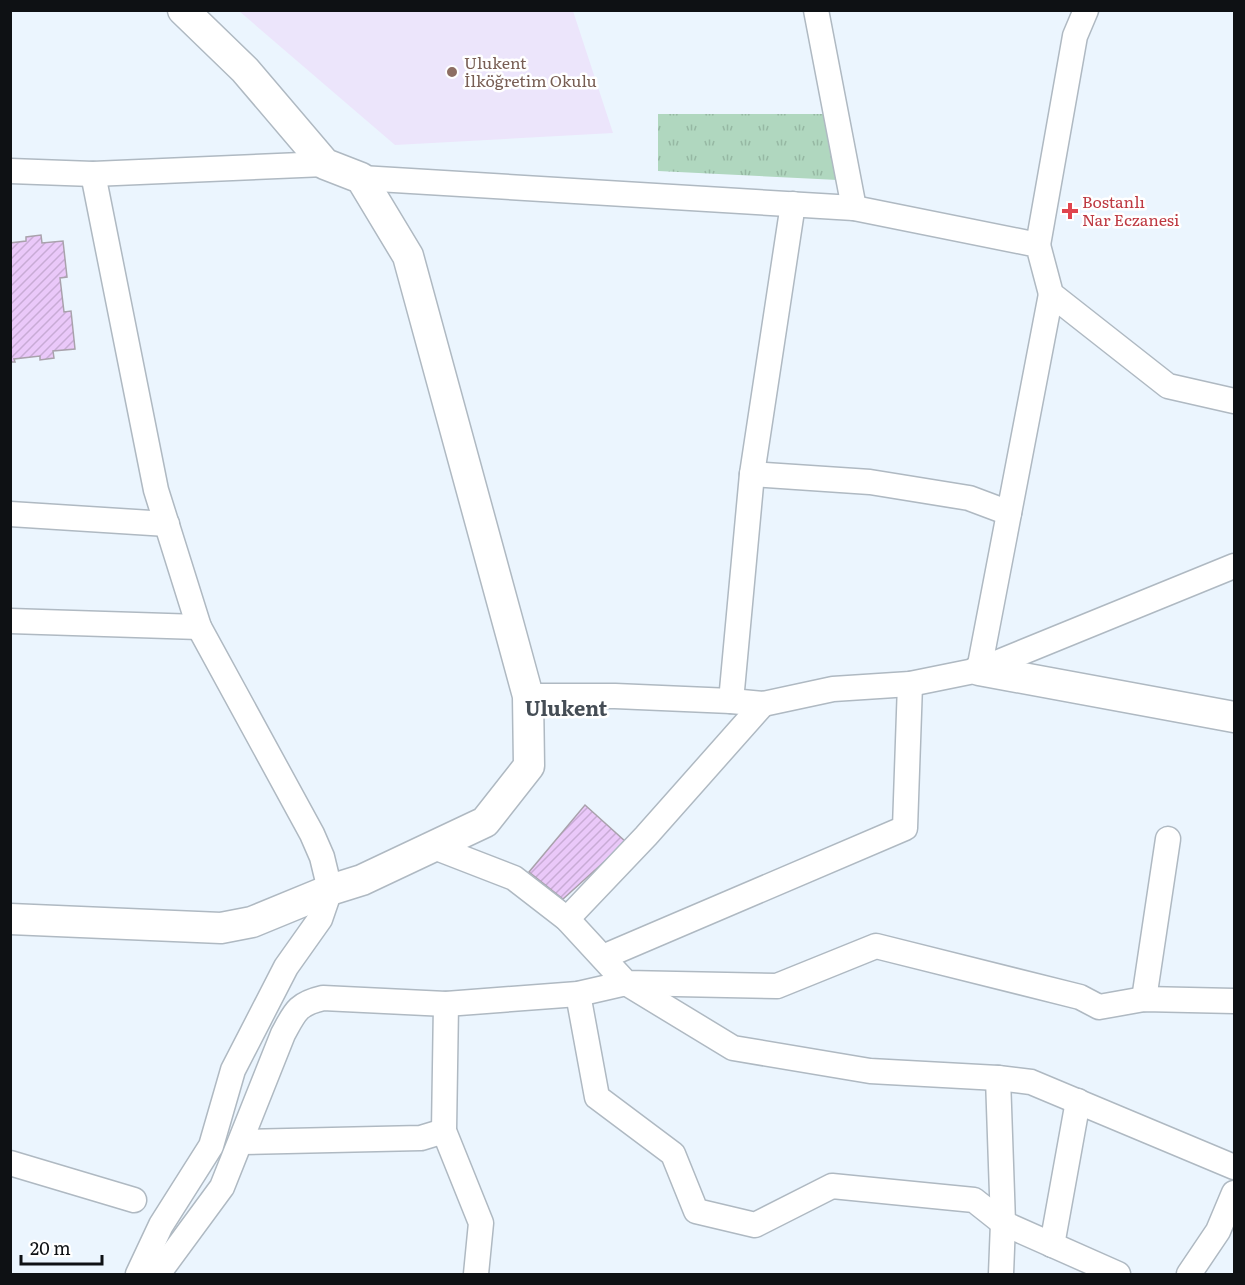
<svg xmlns="http://www.w3.org/2000/svg" width="1245" height="1285" viewBox="0 0 1245 1285" font-family="Literata,serif">
  <defs>
    <pattern id="park-tufts" width="24" height="20" patternUnits="userSpaceOnUse" patternTransform="scale(1.5)"><rect width="24" height="20" fill="#b0d7bf"/><path d="M3 7l-1-3M5 7V3M7 7l1-3M15 17l-1-3M17 17v-4M19 17l1-3" fill="none" stroke="#96b8a3"/></pattern>
    <pattern id="building-hatch" width="6" height="6" patternUnits="userSpaceOnUse" patternTransform="scale(1.5)"><rect width="6" height="6" fill="#eac8f9"/><path d="M-1 1l2-2M0 6l6-6M5 7l2-2" fill="none" stroke="#c8abd5"/></pattern>
  </defs>
  <rect width="100%" height="100%" fill="#ebf5fe"/>
  <path fill="#ece5fb" d="M239,11H573L613,133L395,145Z"/>
  <path fill="url(#park-tufts)" d="M658,114H826L838,180L658,171Z"/>
  <g fill="url(#building-hatch)" stroke="#a9a2ac" stroke-width="1.5">
    <path d="M41,235L42,243L63,241L67,277L60,278L64,312L71,311L75,349L53,351L54,358L40,360V356L14,359L15,362H10V243L26,241V237Z"/>
    <path d="M585,805L626,842L563,899L529,872Z"/>
  </g>
  <g fill="none" stroke-linecap="round" stroke-linejoin="round">
    <defs>
      <g id="minor">
        <path d="M816,10L854,208"/>
        <path d="M10,171L93,174L325,164"/>
        <path d="M93,174L156,490L199,627L312,834L322,857L330,890L320,919L286,967L233,1070L211,1146L161,1225L138,1274"/>
        <path d="M361,178L854,208L1038,245L1051,294L1168,386L1234,401"/>
        <path d="M1038,245L1075,36L1086,10"/>
        <path d="M752,474L870,482L969,498L1009,513"/>
        <path d="M10,514L167,524"/>
        <path d="M10,621L199,627"/>
        <path d="M979,670L1051,294"/>
        <path d="M528,696H615L731,701L763,704L833,689L910,684L979,670L1234,566"/>
        <path d="M731,701L752,474L793,204"/>
        <path d="M434,847L514,878L567,919L626,983L777,986L876,946L1080,997L1099,1007L1144,999L1234,1001"/>
        <path d="M567,919L646,836L763,704"/>
        <path d="M603,957L905,828L910,684"/>
        <path d="M578,994L597,1097L673,1154L696,1211L755,1225L832,1186L974,1200L1003,1223L1118,1274"/>
        <path d="M1144,999L1168,839"/>
        <path d="M446,1004L444,1131L481,1223L476,1274"/>
        <path d="M998,1078L1003,1223L1001,1274"/>
        <path d="M242,1142L421,1138L444,1131"/>
        <path d="M10,1163L134,1200"/>
        <path d="M1052,1245L1078,1101"/>
        <path d="M158,1274L222,1187L283,1034C295,1012 297,1004 323,998L446,1004L578,994L626,983L733,1048L870,1071L998,1078L1031,1082L1234,1167"/>
        <path d="M1189,1274L1218,1231L1234,1193"/>
      </g>
      <g id="tertiary">
        <path d="M979,670L1234,717"/>
        <path d="M10,919L221,928L252,922L330,890L362,880L485,822L529,766L528,696L408,256L361,178L325,164L245,70L183,10"/>
      </g>
    </defs>
    <use href="#minor" stroke="#afb9c2" stroke-width="27"/>
    <use href="#tertiary" stroke="#afb9c2" stroke-width="33"/>
    <use href="#minor" stroke="#fff" stroke-width="24"/>
    <use href="#tertiary" stroke="#fff" stroke-width="30"/>
  </g>
  <circle fill="#8d6e63" stroke="#fff" stroke-width="2" cx="452" cy="72" r="6"/>
  <path fill="#e0444e" stroke="#fff" stroke-width="2" d="M1067 202h6v6h6v6h-6v6h-6v-6h-6v-6h6z"/>
  <g text-anchor="middle" stroke-width="5" stroke-linejoin="round" paint-order="stroke">
    <g font-size="16" fill="#785e54" stroke="#fff" text-anchor="start">
      <text x="464" y="69">Ulukent<tspan x="464" dy="18">İlköğretim Okulu</tspan></text>
    </g>
    <g font-size="16" fill="#be3a42" stroke="#fff" text-anchor="start">
      <text x="1082" y="208">Bostanlı<tspan x="1082" dy="18">Nar Eczanesi</tspan></text>
    </g>
    <g font-size="20" font-weight="bold" fill="#454d55" stroke="#fff">
      <text x="566" y="716">Ulukent</text>
    </g>
  </g>
  <rect width="1245" height="1285" fill="none" stroke="#0e1114" stroke-width="24"/>
  <path d="M21 1255v9h81v-9" fill="none" stroke="#0e1114" stroke-width="3"/>
  <text x="30" y="1255" font-size="18" fill="#0e1114" stroke="#ffffff" stroke-width="4.5" paint-order="stroke">20 m</text>
</svg>
